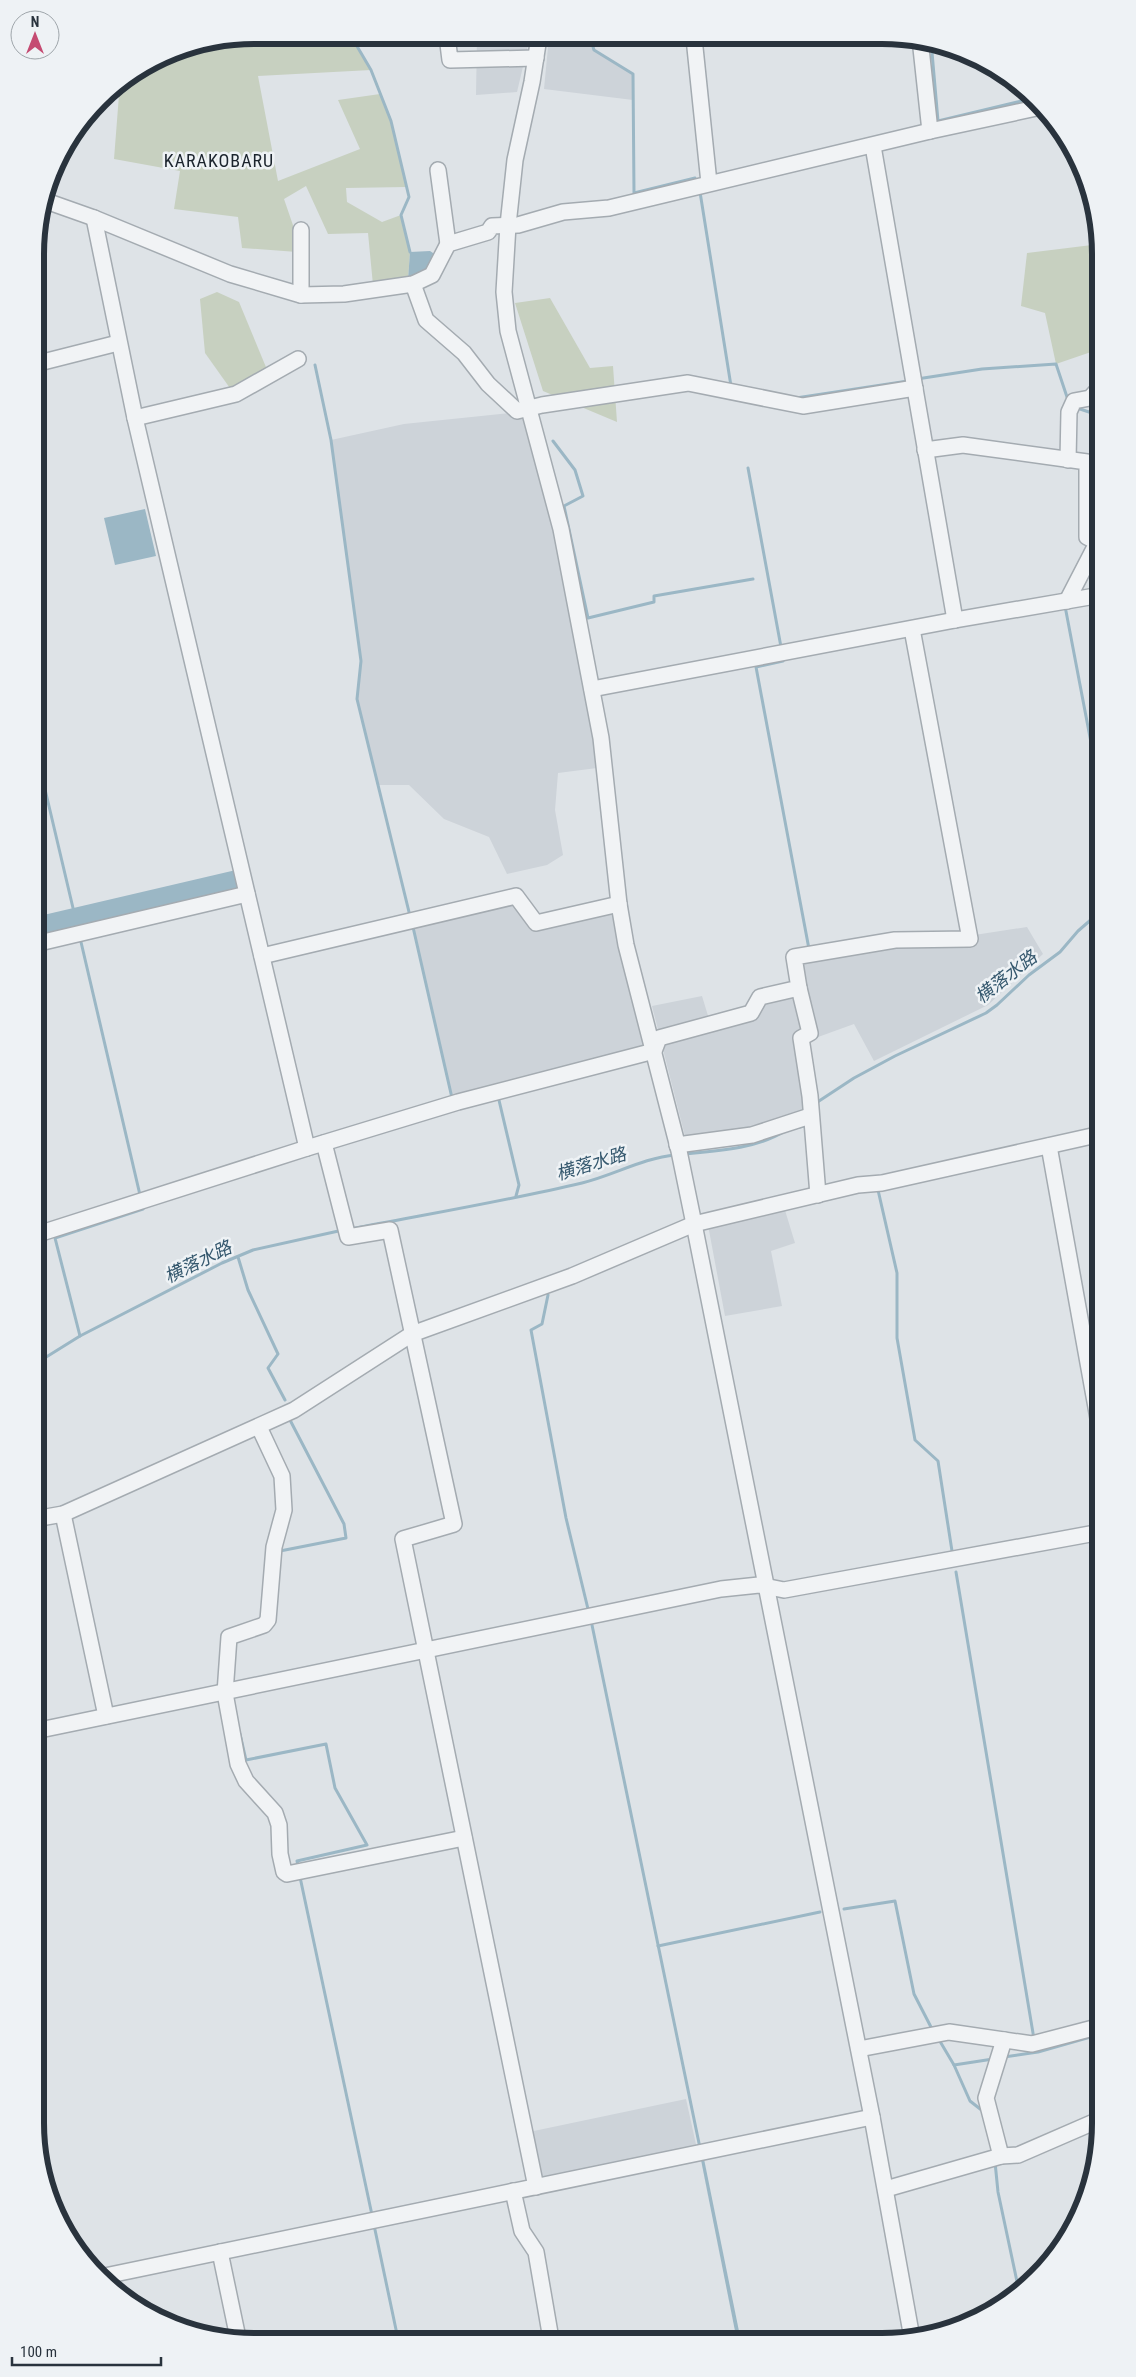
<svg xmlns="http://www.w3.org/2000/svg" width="1136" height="2377" viewBox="0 0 1136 2377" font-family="'Roboto Condensed','Noto Sans JP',sans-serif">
  <rect width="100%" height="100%" fill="#dee3e7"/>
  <g fill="#cdd3d9">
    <path d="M477,36L530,37L517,92L476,95Z"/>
    <path d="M549,37H590L594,50L633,74V100L544,89Z"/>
    <path d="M511,413L526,414L555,534L594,736L597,768L558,773L555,810L563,855L547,865L507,874L489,837L444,819L409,785H377L357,699L361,661L331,440L404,424Z"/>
    <path d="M516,903L534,929L614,914L624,970L648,1056L454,1106L413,927Z"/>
    <path d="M1027,927L1043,954L988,1005L874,1061L854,1024L807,1041L818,1117L688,1148L652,1006L702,996L709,1019L749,1009L794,986L790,952L968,936Z"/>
    <path d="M784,1207L795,1243L771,1251L782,1306L725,1316L708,1225Z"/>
    <path d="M686,2099L697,2149L540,2180L529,2132Z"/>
  </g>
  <g fill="#c7d0c0">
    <path d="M253,35L351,36L371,70L258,76L278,181L360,149L338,100L380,94L391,121L406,187L346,188L347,202L382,222L401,215L410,252L408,280L373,285L368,233L328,234L306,186L284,199L296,234L297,252L242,248L238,217L174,209L180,171L114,159L120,82L170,52Z"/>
    <path d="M1100,244L1101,315L1091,352L1056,364L1045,313L1021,306L1027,253Z"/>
    <path d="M217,292L239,302L268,372L232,391L205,353L200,299Z"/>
    <path d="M550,298L590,368L613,366L617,422L543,391L515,303Z"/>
  </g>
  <g fill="#9bb7c5">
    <path d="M430,251L436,255L430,270L408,280L410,252Z"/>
    <path d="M145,509L156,556L115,565L104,518Z"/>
    <path d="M236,870L241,890L35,938V917Z"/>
    <path d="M704,2159L741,2341H737L701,2160Z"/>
  </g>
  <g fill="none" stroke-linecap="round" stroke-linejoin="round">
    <g stroke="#9bb7c5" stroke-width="3">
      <path d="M351,36L371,70L391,121L409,197L401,215L410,252"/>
      <path d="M590,37L594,50L633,74L634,193L695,178"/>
      <path d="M931,41L938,121L1034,98"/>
      <path d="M700,192L731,386"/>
      <path d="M315,365L331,440L361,661L357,699L410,916"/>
      <path d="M917,379L982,369L1056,364L1068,400"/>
      <path d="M796,398L908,381"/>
      <path d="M1077,408L1092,413L1093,460"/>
      <path d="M553,441L575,470L583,496L564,506L588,618L654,602V596L753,579"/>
      <path d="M748,468L781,647"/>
      <path d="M1065,606L1101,795"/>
      <path d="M783,661L756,667L809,949"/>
      <path d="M35,769L40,768L73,908"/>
      <path d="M413,927L452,1098"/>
      <path d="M81,942L140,1195"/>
      <path d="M498,1096L519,1185L516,1196"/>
      <path d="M816,1103L854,1078L895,1056L986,1013L997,1005L1029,975L1060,952L1078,931L1101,911"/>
      <path d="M795,1128L809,1125"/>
      <path d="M684,1154C717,1151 756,1149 785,1131"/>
      <path d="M878,1190L897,1273V1338L915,1440L938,1461L952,1551"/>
      <path d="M351,1229C428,1214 506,1201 582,1183C615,1175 642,1158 676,1155"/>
      <path d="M238,1257L248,1290L278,1354L268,1368L285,1400"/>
      <path d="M548,1295L542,1324L531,1330L566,1518L588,1609"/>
      <path d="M80,1336L55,1238L143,1209"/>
      <path d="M35,1364L80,1336L222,1263L253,1250L343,1230"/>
      <path d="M280,1553V1551L346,1538L344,1524L290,1420"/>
      <path d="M956,1572L1034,2039"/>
      <path d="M592,1625L700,2148"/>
      <path d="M240,1734L246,1760L326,1744L335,1788L367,1845L297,1861L298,1866"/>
      <path d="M300,1877L372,2215"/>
      <path d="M844,1909L895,1901L914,1994L933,2031"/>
      <path d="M658,1946L820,1912"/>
      <path d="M938,2038L954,2065"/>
      <path d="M1004,2057L1038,2052L1101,2034"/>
      <path d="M984,2112L970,2101L954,2065L993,2059"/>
      <path d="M995,2162L998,2192L1019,2291"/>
      <path d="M374,2225L398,2339"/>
    </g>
    <defs>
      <g id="minor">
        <path d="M447,36L450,60L536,58"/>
        <path d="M539,37L532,82L515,160L508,225L504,292L508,331L561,529L601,738L619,904L626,945L679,1151L694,1224L872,2117L912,2338"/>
        <path d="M694,38L709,183"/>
        <path d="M920,39L930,131"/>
        <path d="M873,146L955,620"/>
        <path d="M438,170L448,244"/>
        <path d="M46,201L94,218L230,274L301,295L344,294L413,284L432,275L448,244L488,232L492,226L518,225L563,212L609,208L930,131L1041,107"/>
        <path d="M94,218L135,418L307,1148"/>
        <path d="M413,284L426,320L464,353L488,384L517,411L542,405L688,383L803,406L915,388"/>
        <path d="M301,295V230"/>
        <path d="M35,364L118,343"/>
        <path d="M135,418L236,394L298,359"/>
        <path d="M925,450L963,445L1087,462V537L1101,544"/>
        <path d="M1068,460L1069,412L1074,401L1090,398L1101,386"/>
        <path d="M1067,601L1097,543"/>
        <path d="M592,689L955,620L1101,595"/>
        <path d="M35,944L247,894"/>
        <path d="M262,956L516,896L536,923L619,904"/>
        <path d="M799,988L810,1033L801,1038L810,1096L818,1195"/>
        <path d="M324,1143L348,1237L390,1230L454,1524L403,1539L536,2187"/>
        <path d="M677,1145L752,1135L810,1116"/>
        <path d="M1049,1146L1101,1435"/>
        <path d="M35,1235L307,1148L458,1102L654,1051L659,1038L751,1013L760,997L799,988L794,957L895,940L970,939L912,629"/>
        <path d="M259,1427L282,1476L284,1510L274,1547L268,1620L264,1625L229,1637L225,1693L238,1764L246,1781L275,1813L279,1825L280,1854L284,1872L287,1874L464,1838"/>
        <path d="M63,1514L106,1716"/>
        <path d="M35,1519L63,1514L294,1410L412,1334L572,1276L694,1224L858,1185L882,1183L1101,1134"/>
        <path d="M35,1731L721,1589L759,1585L784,1590L1101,1532"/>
        <path d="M859,2049L949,2032L1032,2044L1101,2026"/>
        <path d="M1001,2156L986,2098L1004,2040"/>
        <path d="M886,2189L1001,2156L1018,2155L1101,2119"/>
        <path d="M513,2191L522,2231L536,2252L551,2339L554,2340"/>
        <path d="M220,2252L238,2338"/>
        <path d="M100,2277L872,2117"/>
      </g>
    </defs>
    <use href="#minor" stroke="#a4abb1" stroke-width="18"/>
    <use href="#minor" stroke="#f1f3f5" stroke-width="15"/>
  </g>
  <g text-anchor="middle" stroke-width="5" stroke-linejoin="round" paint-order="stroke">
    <g font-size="18" letter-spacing="1" fill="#1b242d" stroke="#eef2f5">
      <text x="219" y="167">KARAKOBARU</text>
    </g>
    <g font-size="18" font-style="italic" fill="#35586e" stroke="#eef2f5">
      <text transform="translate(1006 977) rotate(-38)" y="6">横落水路</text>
      <text transform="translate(591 1164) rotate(-17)" y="6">横落水路</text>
      <text transform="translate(198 1262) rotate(-26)" y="6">横落水路</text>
    </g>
  </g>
  <path d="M0 0H1136V2377H0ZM254 44H882A210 210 0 0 1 1092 254V2123A210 210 0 0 1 882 2333H254A210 210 0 0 1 44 2123V254A210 210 0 0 1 254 44Z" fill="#eef2f5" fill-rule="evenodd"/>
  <path fill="none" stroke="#29333d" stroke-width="6" d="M254 44H882A210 210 0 0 1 1092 254V2123A210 210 0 0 1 882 2333H254A210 210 0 0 1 44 2123V254A210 210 0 0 1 254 44Z"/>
  <g transform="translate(35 35)"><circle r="24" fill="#eef2f5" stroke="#9fa6ab"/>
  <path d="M0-4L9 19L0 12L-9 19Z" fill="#c54b72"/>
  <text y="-8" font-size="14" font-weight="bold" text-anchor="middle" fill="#29333d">N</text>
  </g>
  <path d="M12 2357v8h149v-8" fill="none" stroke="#29333d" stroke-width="2.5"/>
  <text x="20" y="2357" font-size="15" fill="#29333d" stroke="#eef2f5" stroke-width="4" paint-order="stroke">100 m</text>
</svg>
